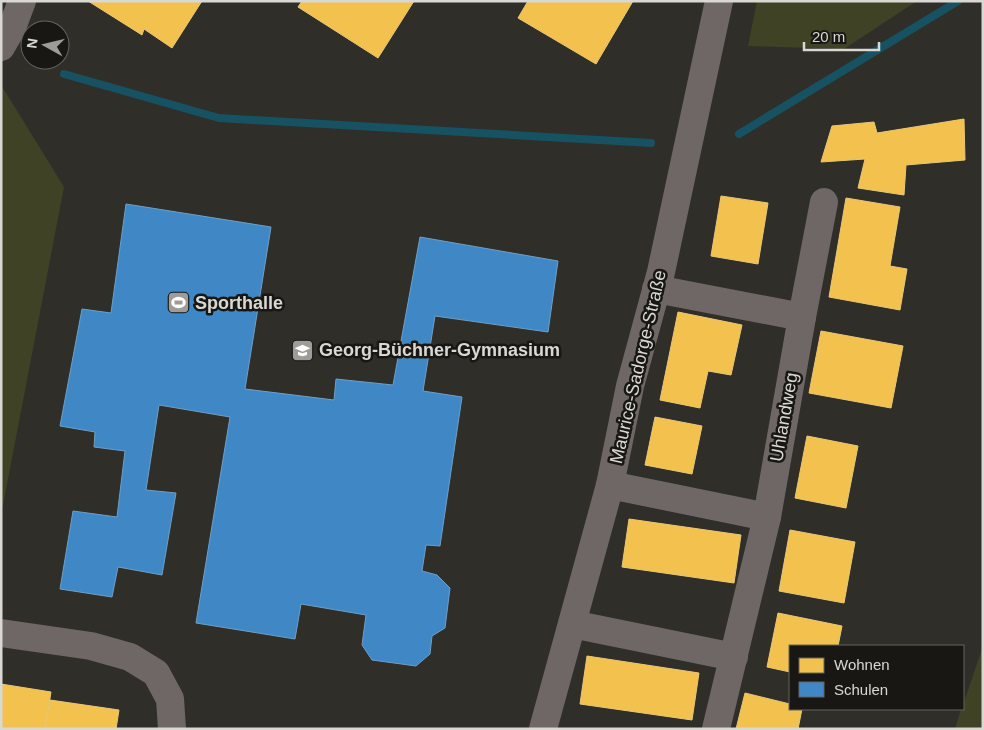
<svg xmlns="http://www.w3.org/2000/svg" width="984" height="730" viewBox="0 0 984 730" font-family="Helvetica,sans-serif">
  <rect width="100%" height="100%" fill="#2f2e29"/>
  <g fill="#3f4224">
    <path d="M757,1H917L844,49L748,46Z"/>
    <path d="M1,88H3L64,187L1,516Z"/>
    <path d="M983,646V729H955L961,709H963V705Z"/>
  </g>
  <g fill="#f2c14e" stroke="#eac876">
    <path d="M88,1H202L172,48L144,29L142,35Z"/>
    <path d="M302,1H414L378,58L298,7Z"/>
    <path d="M528,1H633L596,64L518,18Z"/>
    <path d="M964,119L965,160L906,165L904,195L858,188L865,159L821,162L832,126L874,122L877,133Z"/>
    <path d="M721,196L768,203L758,264L711,256Z"/>
    <path d="M846,198L900,207L890,266L907,269L900,310L829,297Z"/>
    <path d="M678,312L742,325L731,375L708,371L700,408L660,400Z"/>
    <path d="M821,331L903,346L891,408L809,393Z"/>
    <path d="M655,417L702,426L692,474L645,465Z"/>
    <path d="M807,436L858,446L846,508L795,498Z"/>
    <path d="M629,519L741,535L734,583L622,567Z"/>
    <path d="M790,530L855,542L844,603L779,591Z"/>
    <path d="M778,613L842,626L838,646H790V672L767,667Z"/>
    <path d="M587,656L699,673L692,720L580,704Z"/>
    <path d="M1,684L51,692L45,729H1Z"/>
    <path d="M745,693L790,704V709H802L798,729H736Z"/>
    <path d="M50,700L119,710L116,729H45Z"/>
  </g>
  <path fill="#3f88c5" stroke="#6da0c9" d="M126,204L271,227L245,389L334,400L336,379L393,385L420,237L558,261L548,332L435,316L423,391L462,397L440,546L426,545L422,571L437,575L450,588L445,628L432,636L430,654L416,666L372,660L362,645L366,615L301,604L295,639L196,623L230,417L159,405L146,490L176,493L162,575L118,567L112,597L60,589L73,511L117,517L125,451L94,447L95,432L60,426L82,309L111,313Z"/>
  <g fill="none" stroke-linecap="round" stroke-linejoin="round">
    <g stroke="#165262" stroke-width="8">
      <path d="M64,74L219,118L651,143"/>
      <path d="M739,134L958,1"/>
    </g>
    <g stroke="#6f6766" stroke-width="28">
      <path d="M1,47L12,28L22,1"/>
      <path d="M656,289L802,317L767,517L716,729"/>
      <path d="M802,317L824,202"/>
      <path d="M610,485L767,517"/>
      <path d="M572,624L734,657"/>
      <path d="M1,633L91,646L130,657L156,673L170,699L172,729"/>
      <path d="M543,729L610,485L630,386L661,272L719,1"/>
    </g>
  </g>
  <defs>
    <symbol id="stadium-square" viewBox="-11 -11 22 22"><rect x="-9" y="-9" width="18" height="18" rx="4" fill="#9e9c98" stroke="#181713"/><path d="M0-5a6.5 5 0 1 0 0 10a6.5 5 0 1 0 0-10ZM-3.5-1.8h7v3.6h-7Z" fill="#fff"/></symbol>
    <symbol id="school-square" viewBox="-11 -11 22 22"><rect x="-9" y="-9" width="18" height="18" rx="4" fill="#9e9c98" stroke="#181713"/><path d="M0-5L7-2L0 1L-7-2ZM-4 1L0 2.5L4 1V4Q0 6-4 4Z" fill="#fff"/></symbol>
  </defs>
  <g fill-rule="evenodd">
    <use href="#stadium-square" x="166" y="290" width="25" height="25"/>
    <use href="#school-square" x="290" y="338" width="25" height="25"/>
  </g>
  <g text-anchor="middle" stroke-width="5" stroke-linejoin="round" paint-order="stroke">
    <g font-size="18" font-weight="bold" fill="#d9d8d3" stroke="#181713" text-anchor="start">
      <text x="195" y="309">Sporthalle</text>
      <text x="319" y="356">Georg-Büchner-Gymnasium</text>
    </g>
    <g font-size="18" fill="#d9d8d3" stroke="#181713">
      <text transform="translate(638 367) rotate(-77)" y="6">Maurice-Sadorge-Straße</text>
      <text transform="translate(784 417) rotate(-80)" y="6">Uhlandweg</text>
    </g>
  </g>
  <rect width="984" height="730" fill="none" stroke="#d9d8d3" stroke-width="5"/>
  <rect x="789" y="645" width="175" height="65" fill="#181713" stroke="#656460"/>
  <rect x="799" y="658" width="25" height="15" fill="#f2c14e" stroke="#656460"/>
  <text x="834" y="670" font-size="15" fill="#d9d8d3">Wohnen</text>
  <rect x="799" y="682" width="25" height="15" fill="#3f88c5" stroke="#656460"/>
  <text x="834" y="695" font-size="15" fill="#d9d8d3">Schulen</text>
  <g transform="translate(45 45) rotate(278)"><circle r="24" fill="#181713" stroke="#656460"/>
  <path d="M0-4L9 19L0 12L-9 19Z" fill="#9e9c98"/>
  <text y="-8" font-size="14" font-weight="bold" text-anchor="middle" fill="#d9d8d3">N</text>
  </g>
  <path d="M804 42v8h75v-8" fill="none" stroke="#d9d8d3" stroke-width="2.5"/>
  <text x="812" y="42" font-size="15" fill="#d9d8d3" stroke="#181713" stroke-width="4" paint-order="stroke">20 m</text>
</svg>
